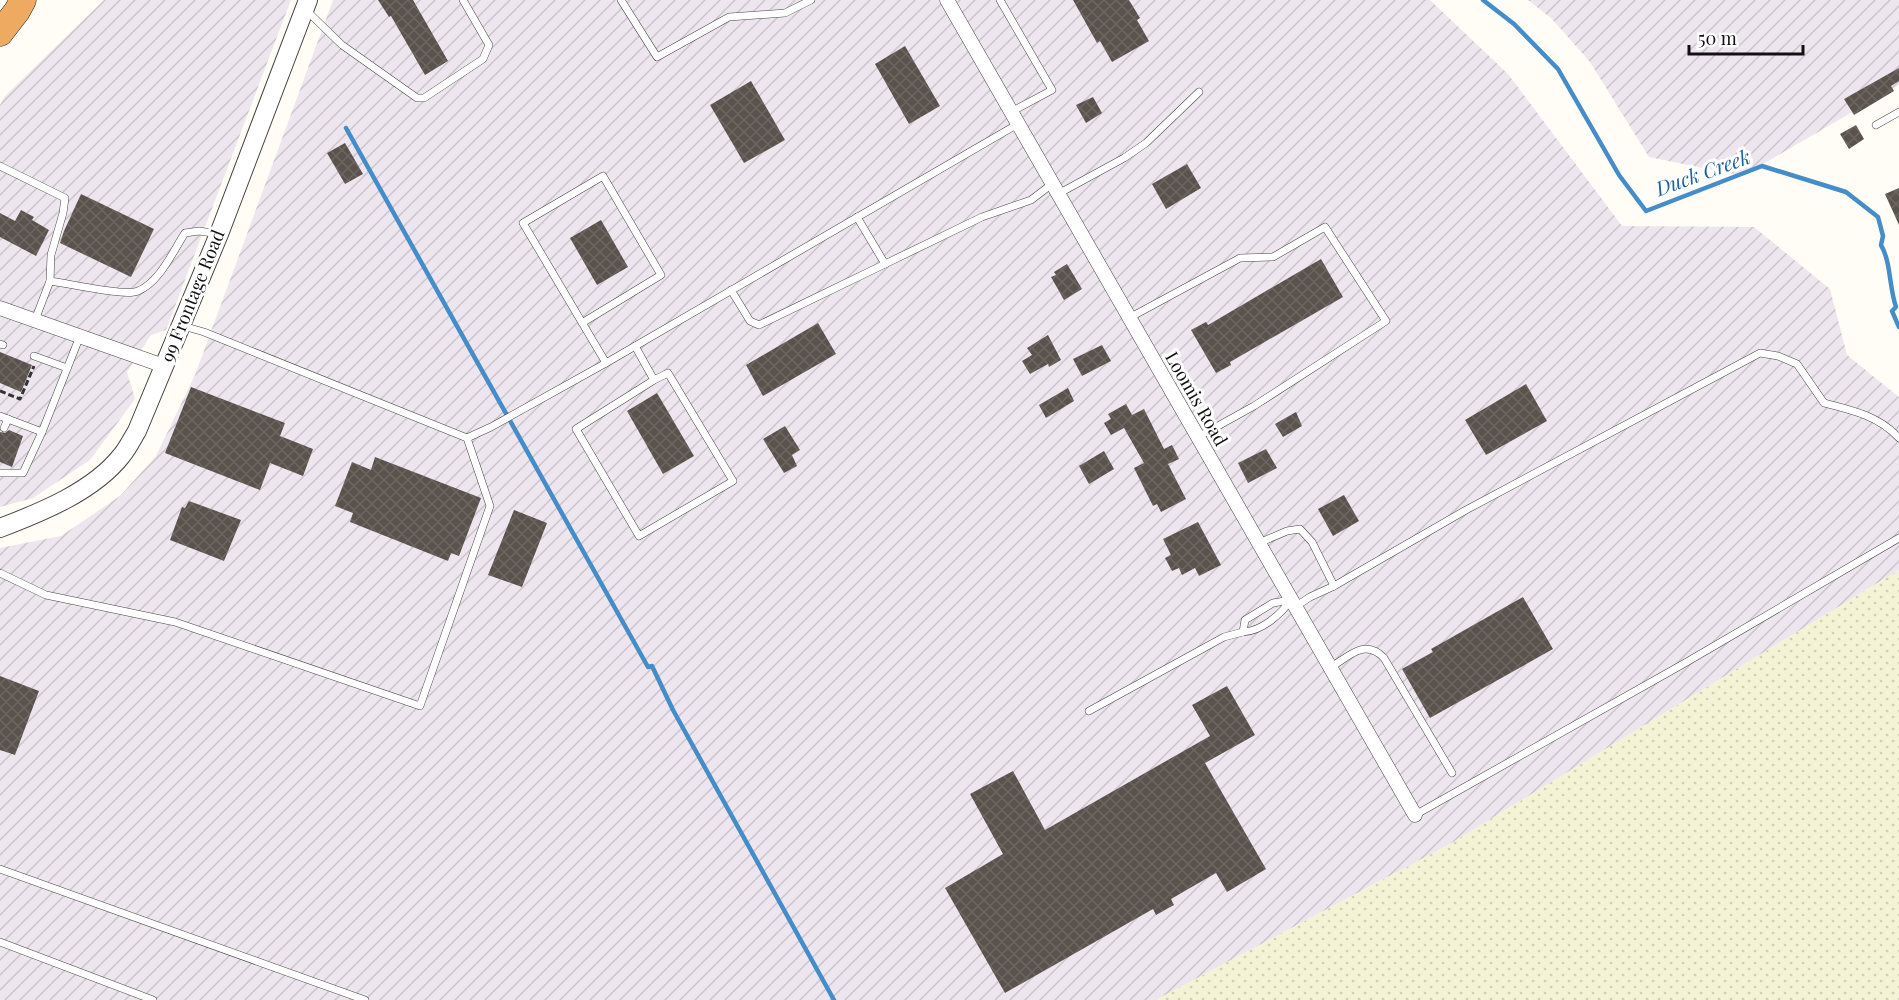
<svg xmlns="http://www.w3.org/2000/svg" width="1899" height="1000" viewBox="0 0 1899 1000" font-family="'Playfair Display',serif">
  <defs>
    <pattern id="industrial-furrows" width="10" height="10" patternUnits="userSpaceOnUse" patternTransform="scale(1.5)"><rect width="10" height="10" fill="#eee6ee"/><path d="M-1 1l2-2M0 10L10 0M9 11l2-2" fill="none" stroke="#cbc4cb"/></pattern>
    <pattern id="farmland-dots" width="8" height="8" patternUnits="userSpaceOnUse" patternTransform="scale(1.5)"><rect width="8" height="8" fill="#f5f3d5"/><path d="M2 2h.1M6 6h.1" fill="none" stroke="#d1cfb6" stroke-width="1.8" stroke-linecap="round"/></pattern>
    <pattern id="building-cross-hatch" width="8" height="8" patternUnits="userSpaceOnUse" patternTransform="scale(1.5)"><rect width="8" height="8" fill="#59524d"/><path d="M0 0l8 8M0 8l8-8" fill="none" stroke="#6c6662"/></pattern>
  </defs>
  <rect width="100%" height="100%" fill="#fffdf5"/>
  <g fill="url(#industrial-furrows)">
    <path d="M104,0H291L166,330L151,335L127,372L135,399L90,460L33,498L0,507V105L5,96Z"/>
    <path d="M333,0H1430L1508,74L1622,226L1754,227L1830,289L1847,355L1899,397V570L1450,844L1156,1000H0V548L61,536L120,496L156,456L195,375Z"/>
    <path d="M1528,0H1899V85L1742,176L1649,157L1590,62L1552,19Z"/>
  </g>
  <path fill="url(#farmland-dots)" d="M1899,570V1000H1156L1450,844Z"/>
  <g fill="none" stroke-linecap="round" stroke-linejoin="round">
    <g stroke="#448dc9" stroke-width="4.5">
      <path d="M1483,0L1514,24L1558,69L1619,175L1646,211L1762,166L1846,192L1878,217L1883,236L1881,245C1891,262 1889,287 1896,307L1892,311L1899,327"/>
      <path d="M346,128L648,667L652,666L673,710L834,1000"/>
    </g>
  </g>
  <g fill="url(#building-cross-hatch)">
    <path d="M378,0H413L448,61L425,75L391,16L389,17Z"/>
    <path d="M1073,0H1129L1140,18L1137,20L1149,41L1112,62L1100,41L1097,43Z"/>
    <path d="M905,46L940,106L909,124L875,64Z"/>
    <path d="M1899,68V81L1891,86L1894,91L1854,115L1844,99Z"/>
    <path d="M751,81L785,140L744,163L710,105Z"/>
    <path d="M1093,97L1102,113L1086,123L1076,105Z"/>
    <path d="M1856,125L1864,139L1849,149L1840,134Z"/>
    <path d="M345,143L363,174L345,184L327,153Z"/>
    <path d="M1187,164L1201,188L1166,209L1152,184Z"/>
    <path d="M1899,188V225L1885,194Z"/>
    <path d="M81,194L154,229L131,277L60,243L64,231Z"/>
    <path d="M21,210L34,217L32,220L49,230L36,256L0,237V213L15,221Z"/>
    <path d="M601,220L628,267L597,285L570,238Z"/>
    <path d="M1321,259L1343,297L1230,362L1231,365L1216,373L1191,330L1206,322L1208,325Z"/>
    <path d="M1067,264L1082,289L1064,300L1051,277L1056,275L1054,272Z"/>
    <path d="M818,323L836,354L763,396L746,365Z"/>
    <path d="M1048,335L1061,360L1049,367L1048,364L1030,374L1022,361L1032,355L1027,348Z"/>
    <path d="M1102,345L1111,361L1082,376L1073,359Z"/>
    <path d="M0,352L32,365L21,392L0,383Z"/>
    <path d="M1526,384L1547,421L1486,455L1465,420Z"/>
    <path d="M191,387L285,423L280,436L313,449L303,476L270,463L260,490L165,453Z"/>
    <path d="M1068,388L1074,401L1046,418L1039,405Z"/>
    <path d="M657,393L694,456L663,474L627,411Z"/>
    <path d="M1126,404L1132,415L1144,409L1164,449L1172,445L1179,459L1168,464L1186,499L1161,512L1157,504L1153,506L1134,468L1144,463L1124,428L1111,435L1104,423L1111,419L1108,414Z"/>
    <path d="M1296,412L1302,426L1283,437L1275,424Z"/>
    <path d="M785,426L800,450L792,455L797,466L784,473L763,439Z"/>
    <path d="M9,430L23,436L12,467L0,462V432L5,433Z"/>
    <path d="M1266,449L1277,468L1248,483L1238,463Z"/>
    <path d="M1104,451L1114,469L1089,484L1079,466Z"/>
    <path d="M375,457L481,498L459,556L451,553L448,561L350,522L353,513L335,506L352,462L371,470Z"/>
    <path d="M1344,495L1359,521L1333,536L1318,509Z"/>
    <path d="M189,501L241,520L224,561L170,540L182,507L185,508Z"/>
    <path d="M514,510L547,523L522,587L488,575Z"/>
    <path d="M1198,522L1221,565L1199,576L1195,568L1182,575L1179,568L1172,571L1165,558L1171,555L1163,539Z"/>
    <path d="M1523,597L1553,649L1430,718L1402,669L1433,652L1431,649Z"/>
    <path d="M0,676L39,691L15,755L0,750Z"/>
    <path d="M1227,686L1255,735L1205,763L1266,869L1227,892L1216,873L1171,899L1174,905L1156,915L1153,909L1005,993L945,888L1003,854L970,794L1013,771L1045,830L1210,736L1192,705Z"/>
  </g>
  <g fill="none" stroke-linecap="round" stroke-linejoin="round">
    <defs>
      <g id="service">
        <path d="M621,0L657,57L729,17L785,13L811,0"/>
        <path d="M1000,0L1052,90L1011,112"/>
        <path d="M307,11L342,45L417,98H424L483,59L489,45L463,0"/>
        <path d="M1876,125L1899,112"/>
        <path d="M0,166L65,198L63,213L51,255L50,281L35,320"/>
        <path d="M1058,194L1124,158L1146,143L1199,92"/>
        <path d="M857,217L885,264L982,217L1031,200L1052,184"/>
        <path d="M50,281C67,283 125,297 138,291C160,282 173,251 185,233L199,231L219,234"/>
        <path d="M731,290L750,321L759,325L885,264"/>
        <path d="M1129,318L1240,258L1273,257L1325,227L1386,321L1254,406L1198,437"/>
        <path d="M582,323L661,275L603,176L523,223L606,363L1018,124"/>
        <path d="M0,344L3,345"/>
        <path d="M635,346L654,380L576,429L639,536L733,481L668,373L654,380"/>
        <path d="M34,356L67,368"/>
        <path d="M0,416L42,432L80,336"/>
        <path d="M4,428L8,419"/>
        <path d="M467,438L491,427L606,363"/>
        <path d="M0,473H23L42,432"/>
        <path d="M1259,543L1287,531L1300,529L1312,542L1334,586"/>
        <path d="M0,573L46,595L175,622L420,706L490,506L467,438L204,332L183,326"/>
        <path d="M1291,600C1280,615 1262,631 1243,632L1245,620L1273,603Z"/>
        <path d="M1295,607L1310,597L1334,586L1466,510L1760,353L1778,356L1797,364L1824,403C1852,410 1879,416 1899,438"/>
        <path d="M1330,668C1349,656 1365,638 1384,658L1452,773"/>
        <path d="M1089,711L1224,637L1243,632"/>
        <path d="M1415,815L1685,663L1899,538"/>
        <path d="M0,869L365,1000"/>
        <path d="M0,942L153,1000"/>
      </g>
      <g id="minor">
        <path d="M947,0L1415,815"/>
        <path d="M0,308L164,366"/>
      </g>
      <path id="tertiary" d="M0,528C42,512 94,491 122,455C128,448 132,439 137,431L219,234L308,0"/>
      <path id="motorway" d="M0,33L17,11L23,0"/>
    </defs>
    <use href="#service" stroke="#444" stroke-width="8"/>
    <use href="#minor" stroke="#444" stroke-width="15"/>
    <use href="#tertiary" stroke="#444" stroke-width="20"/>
    <use href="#motorway" stroke="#222" stroke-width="27"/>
    <path stroke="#333" stroke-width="3" stroke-dasharray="6 3" stroke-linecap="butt" d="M0,391L20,399L34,366"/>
    <use href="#service" stroke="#fff" stroke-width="7"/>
    <use href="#minor" stroke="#fff" stroke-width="14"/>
    <use href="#tertiary" stroke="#fff" stroke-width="18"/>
    <use href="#motorway" stroke="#efaa62" stroke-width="26"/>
  </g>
  <g text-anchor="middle" stroke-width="6" stroke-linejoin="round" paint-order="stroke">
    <g font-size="18" fill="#111" stroke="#fff">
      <text transform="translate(193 296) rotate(-68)" y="6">99 Frontage Road</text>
      <text transform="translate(1196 399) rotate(60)" y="6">Loomis Road</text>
    </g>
    <g font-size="20" font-style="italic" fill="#1c60a0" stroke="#fff">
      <text transform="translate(1703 173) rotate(-20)" y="7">Duck Creek</text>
    </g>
  </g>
  <path d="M1689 45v9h114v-9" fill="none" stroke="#111111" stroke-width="3"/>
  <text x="1698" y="45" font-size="18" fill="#111111" stroke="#ffffff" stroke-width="4.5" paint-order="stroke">50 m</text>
</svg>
